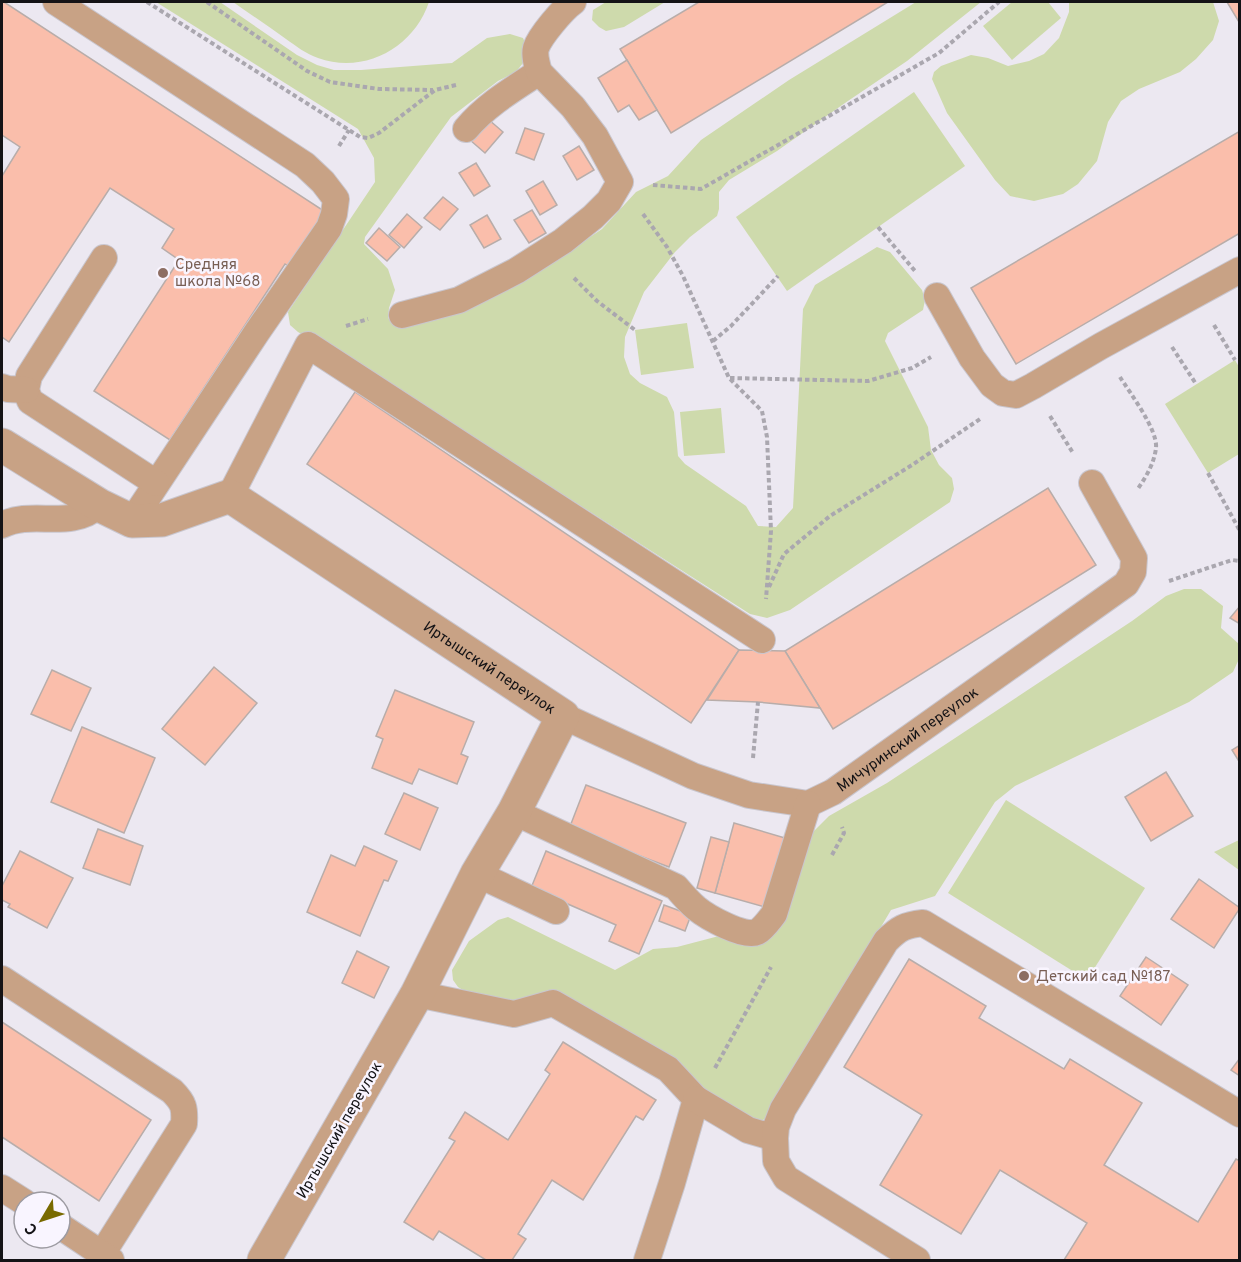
<svg xmlns="http://www.w3.org/2000/svg" width="1241" height="1262" viewBox="0 0 1241 1262" font-family="Overpass,sans-serif">
  <rect width="100%" height="100%" fill="#ece8f1"/>
  <g fill="#cedaac">
    <path d="M156,2H220L297,55L317,65L334,70H361L452,63L487,38L510,34L523,38L527,47L526,59L516,72L498,81L451,117L365,237L364,244L388,269L395,290L389,308L388,318L395,324L428,322L463,312L541,270L602,229L636,192L668,176L701,140L789,80L916,2H981L907,61L845,103L777,151L729,180L719,192V209L717,216L690,237L675,252L644,292L625,337L624,357L630,374L640,383L667,397L674,412L678,456L685,464L746,506L758,526L776,527L793,508L803,309L815,285L877,247L890,252L922,290L925,300L923,310L888,333L885,341L928,427L931,450L939,465L952,478L954,489L950,502L790,610L767,618L750,614L443,418L298,332L290,325L288,312L375,182L374,158L358,129Z"/>
    <path d="M233,2H429C414,47 365,75 318,58C306,54 296,46 286,39C268,26 250,14 233,2Z"/>
    <path d="M606,2H665L624,27L606,31L599,27L592,20L593,10Z"/>
    <path d="M1012,2H1048L1061,18L1012,60L983,26Z"/>
    <path d="M1069,2H1213L1219,21L1213,40L1196,59L1180,72L1139,89L1121,101L1108,122L1097,161L1078,184L1063,194L1034,201L1010,196L995,180L947,113L932,79L934,72L941,66L971,55L988,58L1008,66L1029,61L1044,54L1059,38L1069,12Z"/>
    <path d="M914,92L965,166L787,291L736,217Z"/>
    <path d="M687,323L694,368L641,375L635,330Z"/>
    <path d="M1235,360L1239,367V454L1208,473L1165,404Z"/>
    <path d="M721,408L725,453L684,456L680,412Z"/>
    <path d="M1184,589H1201L1223,606L1221,628L1239,644V659L1233,672L1189,702L1015,786L995,802L935,896L891,910L769,1116L763,1120L753,1121L559,998L512,1002L466,992L458,987L453,980L452,970L469,941L498,920L508,917L615,970L653,949L677,947L719,936L743,944L812,833L829,816L887,783L1132,621L1166,596Z"/>
    <path d="M1006,800L1145,888L1087,980L948,893Z"/>
    <path d="M1239,840V870L1214,852Z"/>
  </g>
  <g fill="#fabeab" stroke="#b8adaa" stroke-width="1.5">
    <path d="M2,2H4L327,213L291,268L285,264L170,440L94,391L179,260L162,248L174,229L110,188L9,342L2,337V176L20,147L2,135Z"/>
    <path d="M699,2H888L671,133L620,49Z"/>
    <path d="M1227,2H1240V21L1239,22Z"/>
    <path d="M627,60L657,110L639,120L629,105L618,112L598,78Z"/>
    <path d="M488,119L503,132L485,153L470,140Z"/>
    <path d="M525,128L544,134L534,160L516,153Z"/>
    <path d="M1240,131V233L1016,364L971,288Z"/>
    <path d="M579,146L594,170L577,180L563,156Z"/>
    <path d="M476,163L490,186L474,196L459,173Z"/>
    <path d="M543,181L557,205L540,215L526,191Z"/>
    <path d="M443,197L458,209L440,230L424,218Z"/>
    <path d="M532,210L546,233L529,243L514,220Z"/>
    <path d="M407,214L422,227L404,248L389,235Z"/>
    <path d="M487,215L501,239L484,248L470,225Z"/>
    <path d="M379,228L400,247L387,261L366,243Z"/>
    <path d="M355,392L739,650L691,723L307,464Z"/>
    <path d="M1048,488L1096,565L833,729L785,651Z"/>
    <path d="M1240,606V624L1230,618Z"/>
    <path d="M739,650L785,651L820,708L758,702L707,700Z"/>
    <path d="M214,667L257,703L205,765L162,729Z"/>
    <path d="M52,670L91,688L71,731L31,714Z"/>
    <path d="M395,690L474,722L461,754L468,757L457,784L419,769L412,784L372,768L383,739L376,736Z"/>
    <path d="M82,727L155,758L124,833L51,802Z"/>
    <path d="M1240,745V763L1232,750Z"/>
    <path d="M1166,772L1193,816L1151,841L1125,797Z"/>
    <path d="M586,785L686,823L669,867L569,829Z"/>
    <path d="M404,793L438,808L420,850L385,834Z"/>
    <path d="M734,823L785,838L765,907L715,893Z"/>
    <path d="M98,829L143,846L130,885L83,868Z"/>
    <path d="M711,837L729,842L715,893L697,888Z"/>
    <path d="M364,846L397,861L388,881L384,880L360,936L307,912L331,855L355,866Z"/>
    <path d="M20,851L73,878L47,928L8,907L10,904L2,900V886Z"/>
    <path d="M546,851L662,901L639,954L609,941L616,925L531,888Z"/>
    <path d="M1199,879L1240,908L1214,948L1171,919Z"/>
    <path d="M664,905L691,915L685,931L659,921Z"/>
    <path d="M357,951L389,967L374,998L342,983Z"/>
    <path d="M1146,957L1188,985L1161,1025L1120,996Z"/>
    <path d="M909,959L986,1006L979,1018L1064,1069L1070,1059L1142,1103L1104,1165L1198,1222L1236,1159L1240,1161V1260H1064L1087,1223L1000,1170L961,1234L880,1185L922,1115L844,1067Z"/>
    <path d="M2,1022L151,1120L99,1201L2,1137Z"/>
    <path d="M563,1042L656,1100L643,1120L636,1116L583,1200L552,1180L518,1234L526,1239L512,1260H486L439,1231L433,1240L404,1222L455,1141L449,1138L465,1112L508,1140L550,1074L545,1070Z"/>
    <path d="M1240,1058V1076L1231,1070Z"/>
  </g>
  <g fill="none" stroke-linecap="round" stroke-linejoin="round">
    <defs>
      <g id="lane">
        <path d="M56,2L305,165L323,182L336,199L334,214L329,228L257,332L132,521"/>
        <path d="M466,129C486,105 513,89 539,72"/>
        <path d="M104,258L29,376L26,390L30,401L156,483"/>
        <path d="M937,296L972,358L992,385L1003,393L1016,395L1033,386L1101,346L1240,270"/>
        <path d="M402,315L459,300L516,271L563,241L593,217L609,201L620,182L595,136L573,107L539,72C537,65 534,55 536,48C540,36 563,9 573,2"/>
        <path d="M2,387L8,389L26,390"/>
        <path d="M230,496L308,345L762,640"/>
        <path d="M2,525C33,509 70,531 99,505"/>
        <path id="s1" d="M563,716L693,776L749,795L808,804L833,792L1126,584L1133,572L1134,558L1092,483"/>
        <path d="M514,812L676,887C682,894 689,902 696,908C707,917 744,938 757,932C764,928 769,920 774,914L808,804"/>
        <path d="M477,874L556,911"/>
        <path d="M2,979L172,1091C184,1103 185,1108 184,1124L102,1254"/>
        <path d="M417,994L514,1014L553,1003L668,1069L696,1099L672,1183L647,1260"/>
        <path d="M696,1099L748,1130L775,1138"/>
        <path d="M2,1188L24,1202"/>
        <path d="M60,1226L111,1260"/>
        <path d="M917,1260L786,1178L776,1161L775,1138L776,1127L783,1109L886,941C899,928 905,925 923,923L1240,1114"/>
      </g>
      <g id="street">
        <path id="s2" d="M2,445L99,505L132,521L162,520L230,496L563,716L514,812L477,874L417,994L264,1260"/>
      </g>
    </defs>
    <use href="#lane" stroke="#c9c6ce" stroke-width="28"/>
    <use href="#street" stroke="#c9c6ce" stroke-width="35"/>
    <g stroke="#aaa7af" stroke-width="4" stroke-dasharray="4.5 3" stroke-linecap="butt">
      <path d="M147,2L360,137L368,138L379,133L435,90L456,85"/>
      <path d="M207,2L307,71L330,82L379,89L433,90"/>
      <path d="M339,146L349,130"/>
      <path d="M653,185L701,189L939,53L999,2"/>
      <path d="M643,214L667,247L683,276L729,378L762,411L767,437L771,531L766,599"/>
      <path d="M878,227L915,271"/>
      <path d="M574,278L597,301L635,330"/>
      <path d="M1214,325L1235,360"/>
      <path d="M346,326L368,319"/>
      <path d="M713,341L731,326L778,276"/>
      <path d="M1172,347L1196,384"/>
      <path d="M1120,377C1130,393 1158,430 1156,448C1154,464 1146,477 1137,490"/>
      <path d="M730,378L868,381L912,368L931,357"/>
      <path d="M1050,416L1073,453"/>
      <path d="M1208,473L1240,531"/>
      <path d="M1169,581L1232,560L1240,561"/>
      <path d="M769,587L784,554L830,516L912,465L980,419"/>
      <path d="M753,758L758,702"/>
      <path d="M832,855L844,833L842,827"/>
      <path d="M715,1068L771,967"/>
    </g>
    <use href="#lane" stroke="#c8a285" stroke-width="26"/>
    <use href="#street" stroke="#c8a285" stroke-width="33"/>
  </g>
  <g fill="#8d6e63" stroke="#f9f5ff" stroke-width="2">
    <circle cx="163" cy="273" r="6"/>
    <circle cx="1024" cy="976" r="6"/>
  </g>
  <g text-anchor="middle" stroke-width="5" stroke-linejoin="round" paint-order="stroke">
    <g font-size="15" fill="#785e54" stroke="#f9f5ff" text-anchor="start">
      <text x="175" y="269">Средняя<tspan x="175" dy="17">школа №68</tspan></text>
      <text x="1036" y="981">Детский сад №187</text>
    </g>
    <g font-size="15" fill="#141316" stroke="#f9f5ff">
      <text dy="5" stroke="none"><textPath href="#s2" startOffset="564">Иртышский переулок</textPath></text>
      <text dy="5" stroke="none"><textPath href="#s1" startOffset="381">Мичуринский переулок</textPath></text>
      <text transform="translate(339 1130) rotate(-60)" y="5">Иртышский переулок</text>
    </g>
  </g>
  <rect width="1241" height="1262" fill="none" stroke="#141316" stroke-width="6"/>
  <g transform="translate(42 1220) rotate(231)"><circle r="28" fill="#f9f5ff" stroke="#9d9ba2" stroke-width="1.5"/>
  <path d="M0-4.5L10 22L0 15L-10 22Z" fill="#796a01"/>
  <text y="-9" font-size="16" font-weight="bold" text-anchor="middle" fill="#141316">С</text>
  </g>
</svg>
